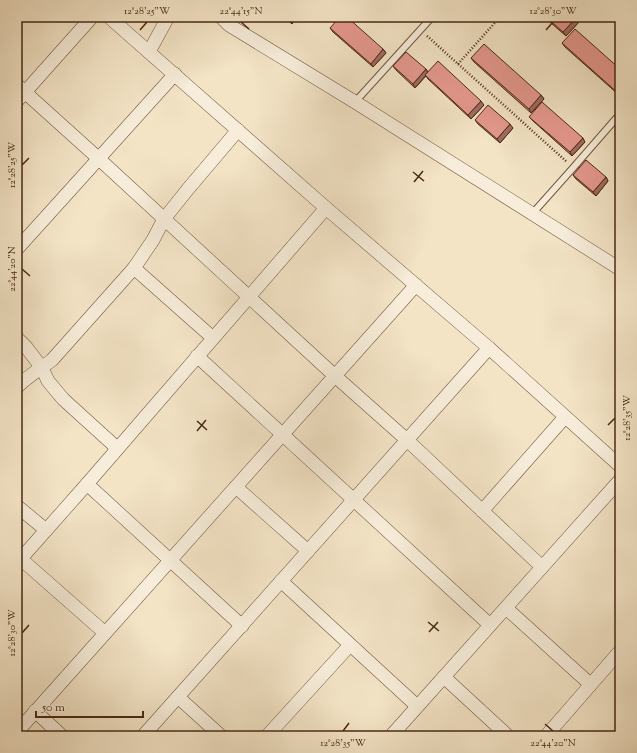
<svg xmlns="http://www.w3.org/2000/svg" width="637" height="753" viewBox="0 0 637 753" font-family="'Sorts Mill Goudy',serif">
  <rect width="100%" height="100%" fill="#f3e4c6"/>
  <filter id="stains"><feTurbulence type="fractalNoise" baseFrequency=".005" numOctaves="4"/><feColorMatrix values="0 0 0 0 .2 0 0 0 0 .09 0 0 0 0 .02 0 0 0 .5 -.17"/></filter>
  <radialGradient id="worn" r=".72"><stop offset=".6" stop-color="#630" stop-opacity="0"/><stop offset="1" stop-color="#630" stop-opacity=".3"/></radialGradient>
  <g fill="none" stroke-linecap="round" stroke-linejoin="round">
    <defs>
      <g id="service">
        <path d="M355,102L432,17"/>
        <path d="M532,214L573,168L620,114"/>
      </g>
      <g id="minor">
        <path d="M109,17L326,208L489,348L620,466"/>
        <path d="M221,17L229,25L355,102L620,269"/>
        <path d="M149,52L168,17"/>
        <path d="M17,85L98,158L335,376L407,440L542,567"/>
        <path d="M17,101L92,17"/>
        <path d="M17,249L175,74"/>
        <path d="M134,268L213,338"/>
        <path d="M17,338L26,347L42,368L48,381L63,399L117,448"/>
        <path d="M197,356L490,625"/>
        <path d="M17,387C28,376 40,369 52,360L134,268L153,240L164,219L188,189L238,130"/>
        <path d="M87,484L242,626"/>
        <path d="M236,487L308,551"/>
        <path d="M17,506L46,530"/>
        <path d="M482,511L565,417"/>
        <path d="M21,559L105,633"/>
        <path d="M17,563L87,484L326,208"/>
        <path d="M281,581L417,706"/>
        <path d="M506,608L590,684"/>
        <path d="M444,677L508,736"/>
        <path d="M178,697L221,736"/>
        <path d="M35,711L62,736"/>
        <path d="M17,732L416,285"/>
        <path d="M143,736L489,348"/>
        <path d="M267,736L350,645"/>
        <path d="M391,736L620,480"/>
        <path d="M546,736L620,651"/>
      </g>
    </defs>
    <use href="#service" stroke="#735740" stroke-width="8"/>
    <use href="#minor" stroke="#735740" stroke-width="14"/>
    <g stroke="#482813" stroke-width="2.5" stroke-dasharray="1 2" stroke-linecap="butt">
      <path d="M427,36L567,162"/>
      <path d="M458,64L500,17"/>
    </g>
    <use href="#service" stroke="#f7edda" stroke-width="6"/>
    <use href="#minor" stroke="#f7edda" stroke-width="13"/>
  </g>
  <g fill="#c5837a" stroke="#482813">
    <path d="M284,17H298L292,24Z"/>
    <path d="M544,17H575L579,22L566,36Z"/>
    <path d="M330,28L383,49L386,53L373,67L333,32Z"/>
    <path d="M562,43L620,69V96L565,47Z"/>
    <path d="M471,58L541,95L544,99L531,113L474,62Z"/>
    <path d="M393,66L426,69L428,72L484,105L471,119L428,79L426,76L415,88L396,70Z"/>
    <path d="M529,117L585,142L572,156L532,120Z"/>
    <path d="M475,120L513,128L500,143L478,124Z"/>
    <path d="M573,175L606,177L608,181L596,196L576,179Z"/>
  </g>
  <g fill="#a06a63" stroke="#482813">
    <path d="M292,17H298L292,24L289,20Z"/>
    <path d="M576,18L579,22L566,36L563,32Z"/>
    <path d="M383,49L386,53L373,67L371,64Z"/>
    <path d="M426,69L428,73L415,88L413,84Z"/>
    <path d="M541,95L544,99L531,113L529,109Z"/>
    <path d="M481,101L484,105L471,119L468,115Z"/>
    <path d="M510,124L513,128L500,143L497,139Z"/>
    <path d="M583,138L585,142L572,156L570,152Z"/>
    <path d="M606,177L608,181L596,196L593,192Z"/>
  </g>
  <g fill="#e5988e" stroke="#482813">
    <path d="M286,17H292L289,20Z"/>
    <path d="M340,17H347L383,49L371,64L330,28Z"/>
    <path d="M546,17H575L576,18L563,32Z"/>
    <path d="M575,29L620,69V94H619L562,43Z"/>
    <path d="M484,44L541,95L529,109L471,58Z"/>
    <path d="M406,52L426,69L413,84L393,66Z"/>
    <path d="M438,61L481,101L468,115L425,75Z"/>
    <path d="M542,102L583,138L570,152L529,117Z"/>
    <path d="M488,105L510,124L497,139L475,120Z"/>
    <path d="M586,160L606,177L593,192L573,175Z"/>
    <path d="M620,169V178L615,174Z"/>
  </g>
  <path fill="none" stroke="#482813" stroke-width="1.5" d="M241,22L249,29M140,30L147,22M546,30L553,22M22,165L29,158M413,172L424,181M414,182L423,171M22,269L30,276M197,421L207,430M608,425L615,418M197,431L206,420M428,622L439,631M429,632L438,622M22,633L29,625M545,724L553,731M343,731L349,723"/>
  <rect width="637" height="753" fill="none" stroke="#f3e4c6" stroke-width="44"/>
  <path d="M36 711v6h107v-6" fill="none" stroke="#482813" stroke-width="2"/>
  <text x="42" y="711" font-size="12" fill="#482813" stroke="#f7edda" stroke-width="3" paint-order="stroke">50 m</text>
  <rect x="22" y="22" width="593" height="709" fill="none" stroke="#482813" stroke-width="1.5"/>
  <g font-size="10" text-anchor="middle" fill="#482813">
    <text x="147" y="14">12°28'25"W</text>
    <text x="241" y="14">22°44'15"N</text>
    <text x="553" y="14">12°28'30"W</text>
    <text transform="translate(11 165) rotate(-90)" y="4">12°28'25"W</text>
    <text transform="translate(11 269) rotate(-90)" y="4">22°44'20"N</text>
    <text transform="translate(626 418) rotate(-90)" y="4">12°28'35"W</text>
    <text transform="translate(11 633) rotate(-90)" y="4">12°28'30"W</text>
    <text x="343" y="746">12°28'35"W</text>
    <text x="553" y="746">22°44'20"N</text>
  </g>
  <rect width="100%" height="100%" filter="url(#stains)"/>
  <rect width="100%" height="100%" fill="url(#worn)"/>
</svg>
